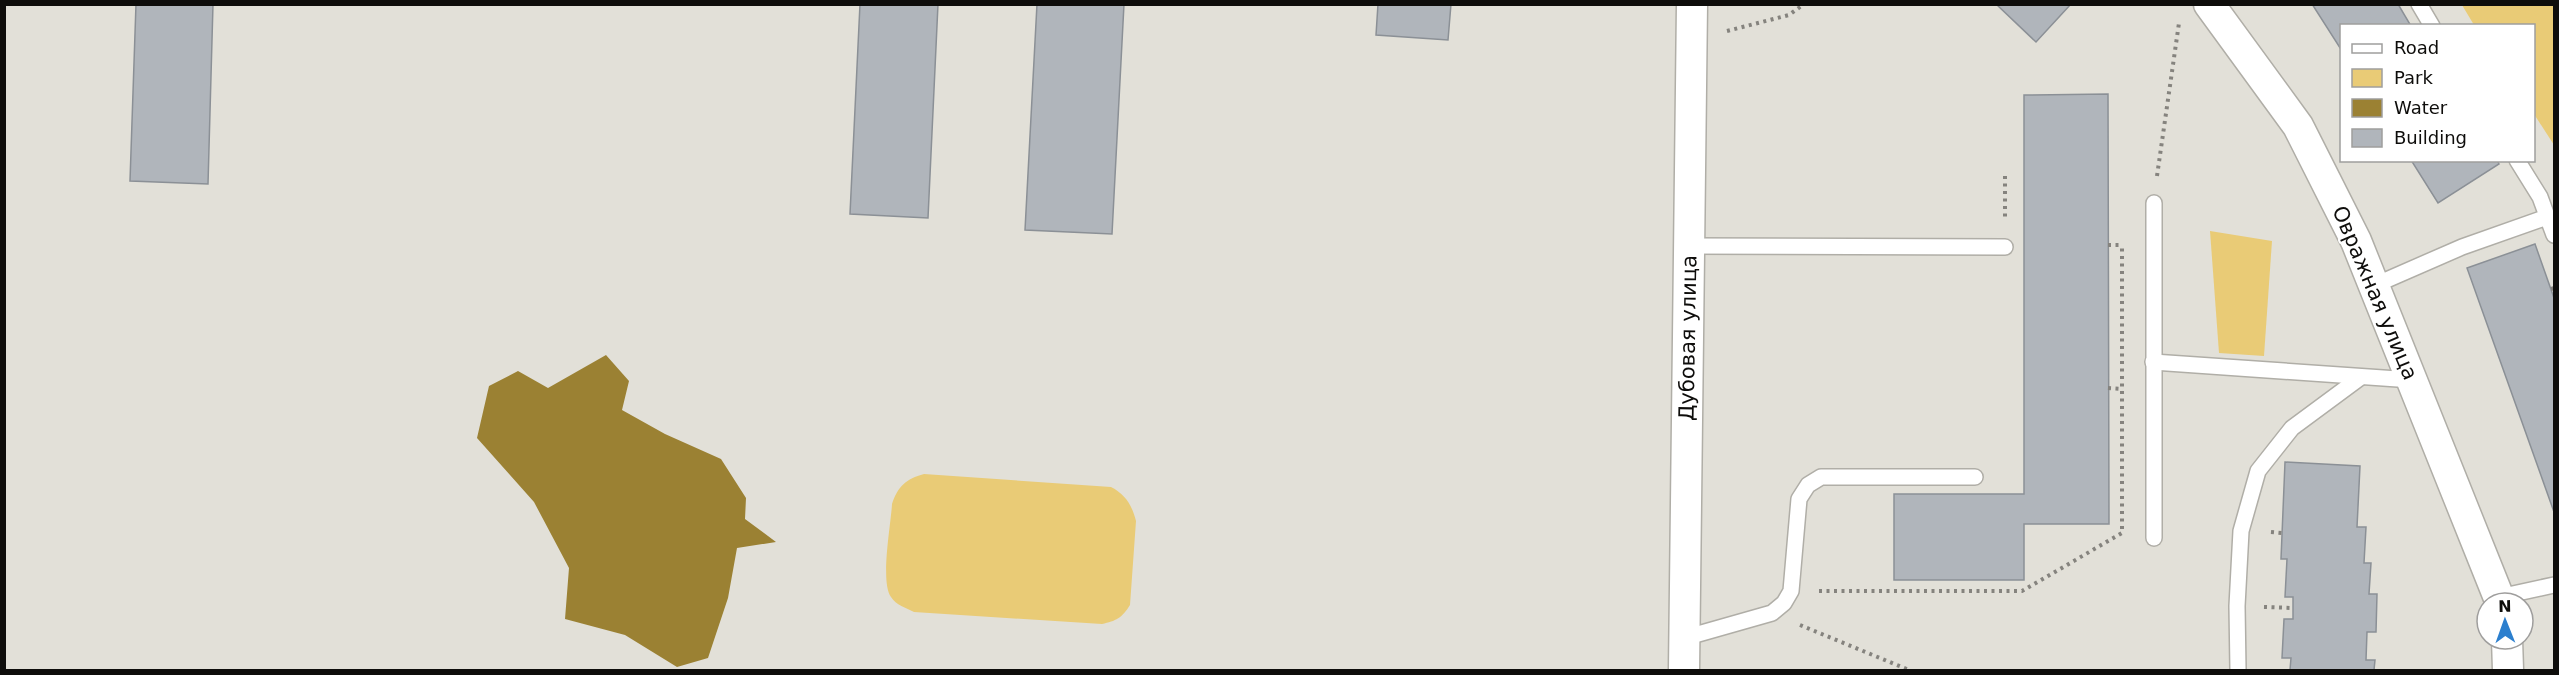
<svg xmlns="http://www.w3.org/2000/svg" width="2559" height="675" viewBox="0 0 2559 675" font-family="'DejaVu Sans',sans-serif">
  <rect width="100%" height="100%" fill="#e2e0d8"/>
  <g fill="#e9cb76">
    <path d="M2462,5H2554V145L2534,114V26L2474,25Z"/>
    <path d="M2210,231L2272,241L2264,356L2219,353Z"/>
    <path d="M924,474L1111,487C1125,494 1132,505 1136,521L1130,605C1122,618 1116,621 1102,624L914,612C906,608 896,605 891,597C880,582 891,524 892,504C898,486 906,479 924,474Z"/>
  </g>
  <path fill="#9b8133" d="M606,355L629,381L622,410L665,434L721,459L746,498L745,519L776,542L737,548L728,598L708,658L677,667L625,635L565,619L569,568L534,502L477,438L489,386L518,371L548,388Z"/>
  <g fill="#b0b5bb" stroke="#8b9096" stroke-width="1.5">
    <path d="M136,4H213L208,184L130,181Z"/>
    <path d="M860,4H938L928,218L850,214Z"/>
    <path d="M1037,4H1124L1112,234L1025,230Z"/>
    <path d="M1378,4H1451L1448,40L1376,35Z"/>
    <path d="M1996,4H2071L2036,42Z"/>
    <path d="M2312,4H2398L2411,26H2342V51Z"/>
    <path d="M2108,94L2109,524H2024V580H1894V494H2024V95Z"/>
    <path d="M2411,160H2497L2499,164L2438,203Z"/>
    <path d="M2535,244L2554,298V512L2467,268Z"/>
    <path d="M2285,462L2360,466L2357,527H2366L2364,563H2371L2369,594H2377L2376,632H2367L2366,660H2375L2374,670H2290L2291,658H2282L2284,619H2293V597H2285L2287,559H2281Z"/>
  </g>
  <g fill="none" stroke-linecap="round" stroke-linejoin="round">
    <defs>
      <g id="service">
        <path d="M2419,4L2432,26"/>
        <path d="M2517,160L2540,197L2554,235"/>
        <path d="M1689,246L2005,247"/>
        <path d="M2375,285L2462,247L2547,217"/>
        <path d="M2153,362L2412,380"/>
        <path d="M2154,538V203"/>
        <path d="M2499,597L2554,585"/>
        <path d="M1684,638L1772,613L1784,603L1791,591L1799,499L1808,485L1821,477H1975"/>
        <path d="M2238,670L2237,606L2241,531L2258,471L2292,428L2361,377"/>
      </g>
      <g id="minor">
        <path d="M2209,4L2298,126L2356,241L2501,603"/>
        <path d="M2507,639L2508,670"/>
        <path d="M1684,670L1692,4"/>
      </g>
    </defs>
    <use href="#service" stroke="#b0aea7" stroke-width="18"/>
    <use href="#minor" stroke="#b0aea7" stroke-width="33"/>
    <g stroke="#85837e" stroke-width="4" stroke-dasharray="3 4.5" stroke-linecap="butt">
      <path d="M1727,31L1789,15L1804,4"/>
      <path d="M2005,176V220"/>
      <path d="M2157,176L2179,23"/>
      <path d="M2108,245H2123"/>
      <path d="M2551,289L2554,288"/>
      <path d="M2108,388L2123,389"/>
      <path d="M2271,532L2282,533"/>
      <path d="M1819,591H2022L2122,533V245"/>
      <path d="M2264,607L2293,608"/>
      <path d="M1800,625L1909,670"/>
    </g>
    <use href="#service" stroke="#fff" stroke-width="15"/>
    <use href="#minor" stroke="#fff" stroke-width="30"/>
  </g>
  <g text-anchor="middle" stroke-width="4.5" stroke-linejoin="round" paint-order="stroke">
    <g font-size="21" fill="#0e0d0b" stroke="#fff">
      <text transform="translate(2375 293) rotate(67)" y="7">Овражная улица</text>
      <text transform="translate(1688 338) rotate(-89)" y="7">Дубовая улица</text>
    </g>
  </g>
  <rect width="2559" height="675" fill="none" stroke="#0e0d0b" stroke-width="12"/>
  <rect x="2340" y="24" width="195" height="138" fill="#ffffff" stroke="#9f9e9d" stroke-width="1.5"/>
  <rect x="2352" y="44" width="30" height="9" fill="#ffffff" stroke="#9f9e9d" stroke-width="1.5"/>
  <text x="2394" y="54" font-size="18" fill="#0e0d0b">Road</text>
  <rect x="2352" y="69" width="30" height="18" fill="#e9cb76" stroke="#9f9e9d" stroke-width="1.5"/>
  <text x="2394" y="84" font-size="18" fill="#0e0d0b">Park</text>
  <rect x="2352" y="99" width="30" height="18" fill="#9b8133" stroke="#9f9e9d" stroke-width="1.5"/>
  <text x="2394" y="114" font-size="18" fill="#0e0d0b">Water</text>
  <rect x="2352" y="129" width="30" height="18" fill="#b0b5bb" stroke="#9f9e9d" stroke-width="1.5"/>
  <text x="2394" y="144" font-size="18" fill="#0e0d0b">Building</text>
  <g transform="translate(2505 621) rotate(359)"><circle r="28" fill="#ffffff" stroke="#9f9e9d" stroke-width="1.5"/>
  <path d="M0-4.5L10 22L0 15L-10 22Z" fill="#2c7fce"/>
  <text y="-9" font-size="16" font-weight="bold" text-anchor="middle" fill="#0e0d0b">N</text>
  </g>
</svg>
